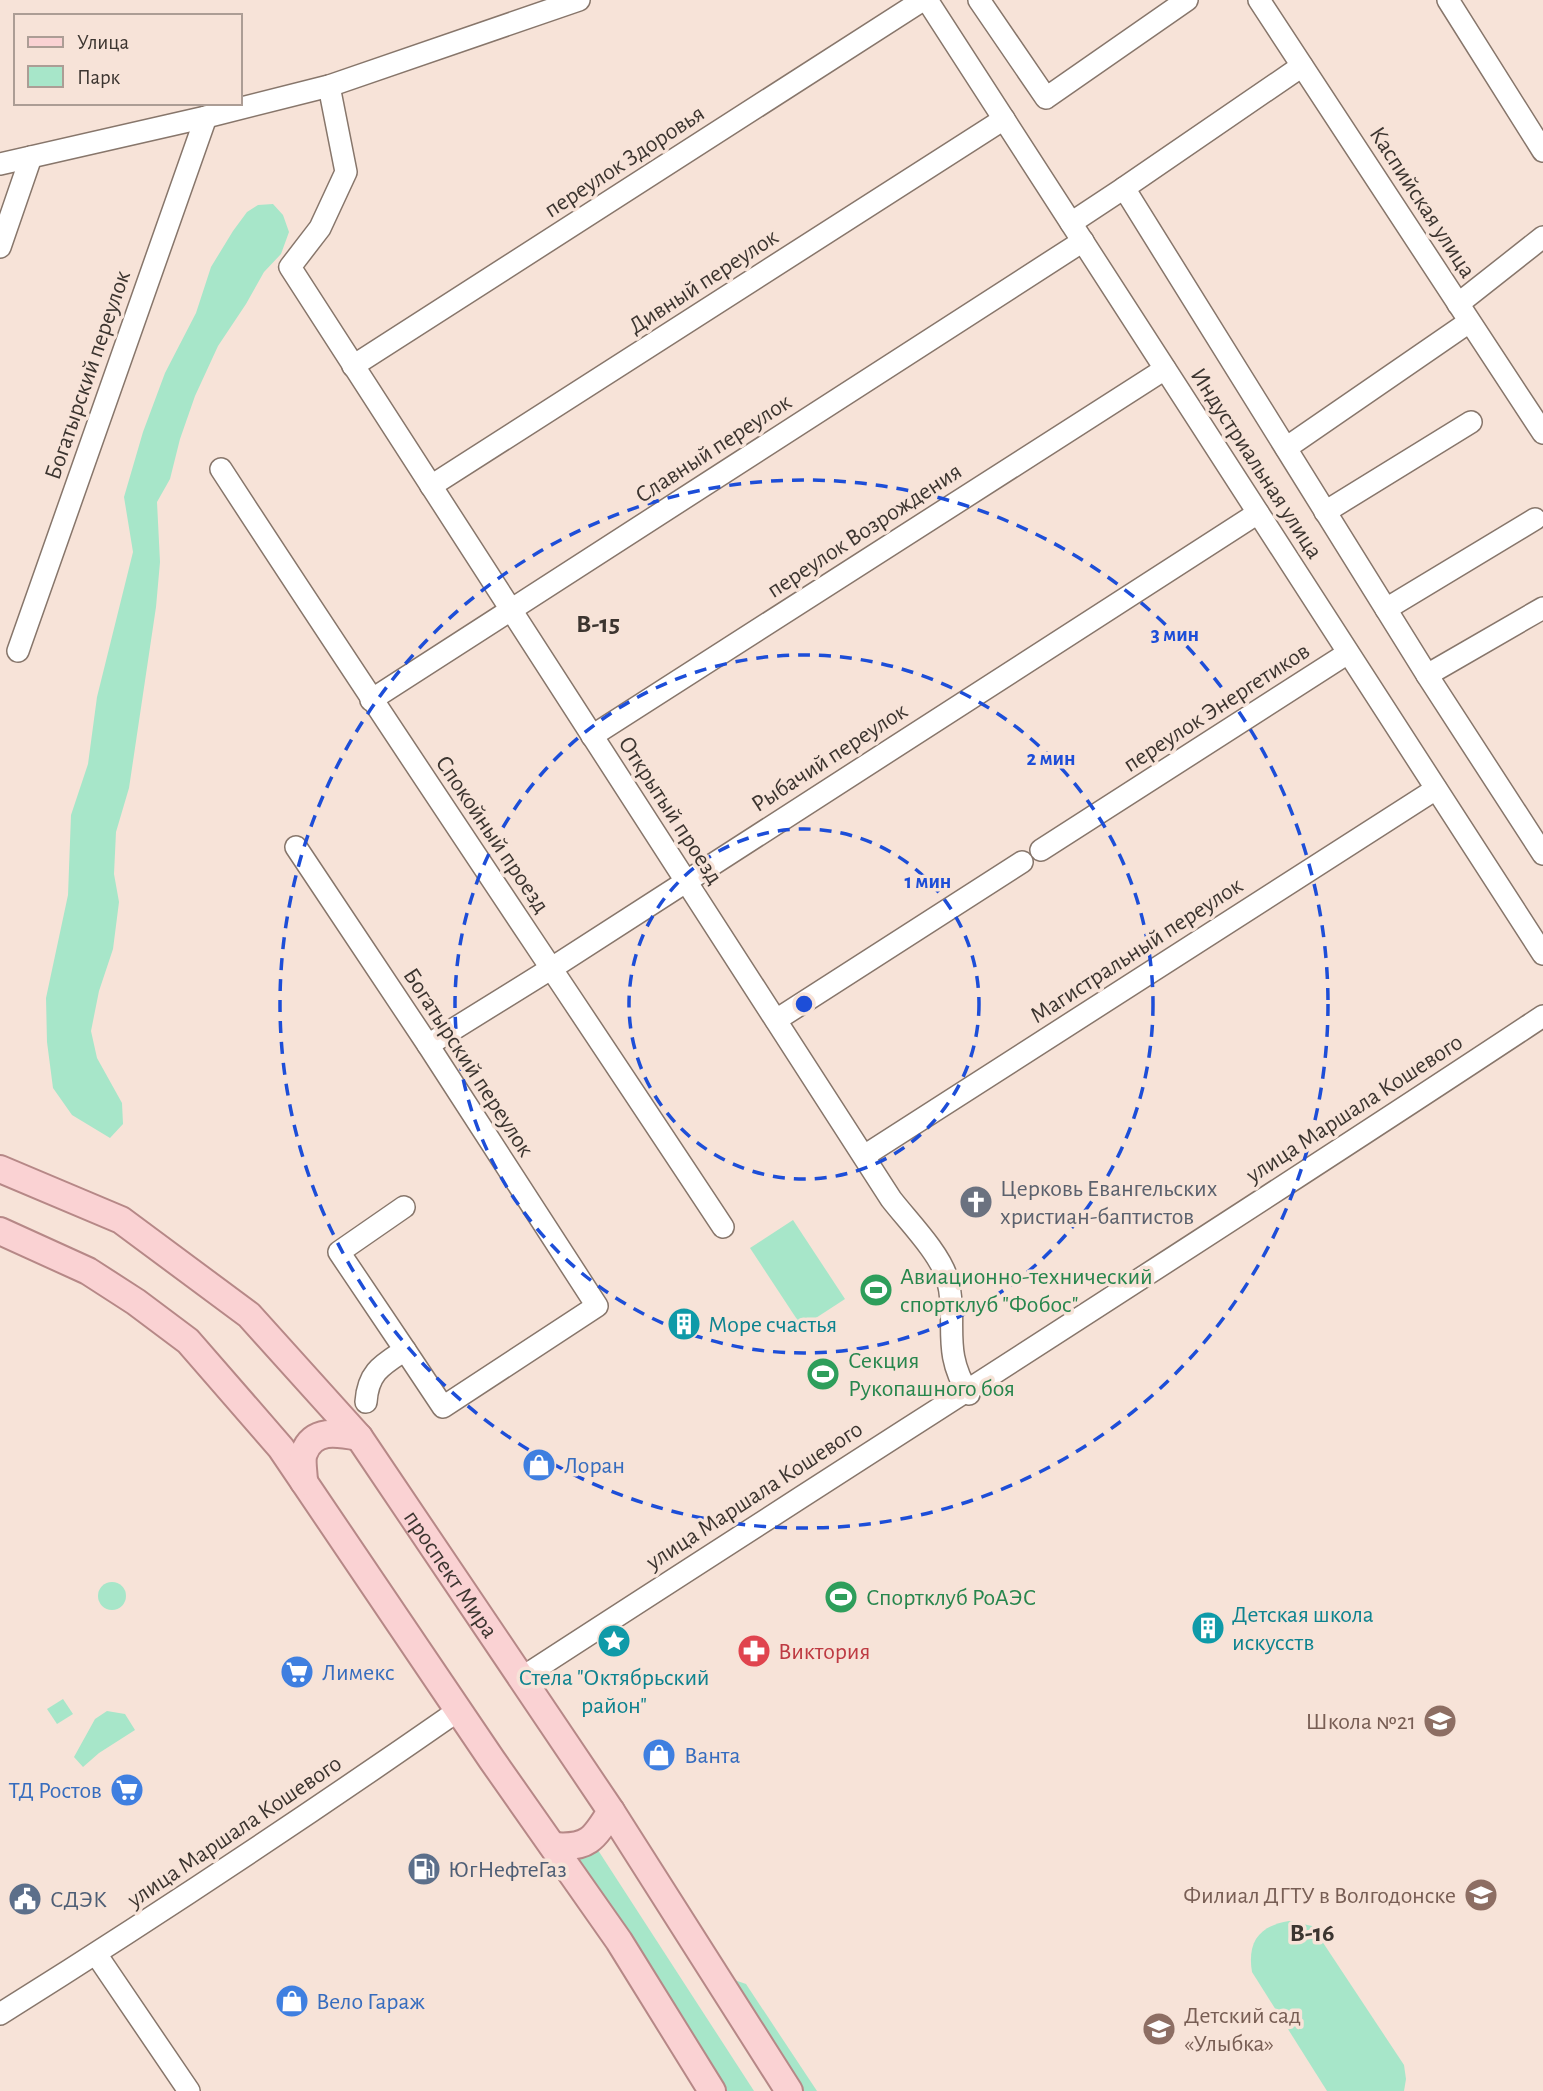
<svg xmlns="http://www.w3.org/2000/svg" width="1543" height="2091" viewBox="0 0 1543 2091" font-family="'Alegreya Sans',sans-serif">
  <rect width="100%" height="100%" fill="#f7e3d8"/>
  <g fill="#a7e6c9">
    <path d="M273,204L283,215L289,232L281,254L264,272L246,304L218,346L195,396L180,439L170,479L157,502L160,562L156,607L129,788L116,832L114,874L119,902L113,949L99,991L91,1031L97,1058L122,1103L123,1124L110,1138L72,1115L53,1088L47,1042L46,998L68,895L71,815L88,764L97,697L133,552L124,497L143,432L165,373L196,313L211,267L233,231L247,212L258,205Z"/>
    <path d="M793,1220L845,1299L802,1327L750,1248Z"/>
    <circle cx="112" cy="1596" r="14"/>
    <path d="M63,1699L73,1714L57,1724L47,1709Z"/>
    <path d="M107,1711L125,1714L135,1730L99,1753L83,1767L74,1757L95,1719Z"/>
    <path d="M594,1844L754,2091H722L568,1857Z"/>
    <path d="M1289,1921L1312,1926L1404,2065L1406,2079L1404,2091H1327L1252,1972C1247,1942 1259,1926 1289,1921Z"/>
    <path d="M717,1974L746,1984L817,2091H792Z"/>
  </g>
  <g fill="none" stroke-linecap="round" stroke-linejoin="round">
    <defs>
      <g id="minor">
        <path d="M927,0L1543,954"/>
        <path d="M979,0L1046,98L1187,0"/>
        <path d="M1259,0L1543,433"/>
        <path d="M1448,0L1543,151"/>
        <path d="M329,86L346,172L320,228L290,267L891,1199C908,1221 939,1252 947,1278C959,1320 940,1350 969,1394"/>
        <path d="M0,164L206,117L329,86L579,0"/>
        <path d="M1124,188L1302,66"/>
        <path d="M1071,223L1124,188L1427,675"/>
        <path d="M0,247L31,157"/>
        <path d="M1458,304L1543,237"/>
        <path d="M353,366L923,0"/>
        <path d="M1286,448L1469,322"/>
        <path d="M221,469C386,723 556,974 723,1227"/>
        <path d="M431,486L1004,119"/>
        <path d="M1325,512L1471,422"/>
        <path d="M1543,608L1427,675L1543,854"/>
        <path d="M1386,609L1535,519"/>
        <path d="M18,651L206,117"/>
        <path d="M371,700L1083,241"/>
        <path d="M592,736L1165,369"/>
        <path d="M296,847L428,1045L597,1306L443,1407L405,1350"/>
        <path d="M1041,850L1348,653"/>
        <path d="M776,1020L1022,862"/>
        <path d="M428,1045L552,968L1258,513"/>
        <path d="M864,1156L1436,789"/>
        <path d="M366,1402C368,1372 382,1365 405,1350L339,1252L404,1207"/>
        <path d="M523,1677C863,1456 1205,1240 1543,1016"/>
        <path d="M96,1954L189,2091"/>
        <path d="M0,2014C155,1917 308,1815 459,1710"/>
      </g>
      <g id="major">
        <path id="s1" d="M0,1169L121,1220L249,1315L359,1437L611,1811L789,2091"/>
        <path d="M0,1231L88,1271L136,1302L188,1341L281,1448L492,1760L619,1941L712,2091"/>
        <path d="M304,1482C304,1474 301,1460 304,1453C313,1428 338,1433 359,1437"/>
        <path d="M553,1846C588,1849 594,1839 611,1811"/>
      </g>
    </defs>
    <use href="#minor" stroke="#87766b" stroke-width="24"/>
    <use href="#major" stroke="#b68887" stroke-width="30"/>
    <use href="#minor" stroke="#fff" stroke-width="21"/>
    <use href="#major" stroke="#fad2d3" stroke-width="26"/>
  </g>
  <g fill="none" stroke="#1d4ed8" stroke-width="3.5" stroke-dasharray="12 9">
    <circle cx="804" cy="1004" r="175"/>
    <circle cx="804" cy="1004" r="349"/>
    <circle cx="804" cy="1004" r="524"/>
  </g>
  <defs>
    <symbol id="church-disc" viewBox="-11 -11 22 22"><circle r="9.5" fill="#6b7280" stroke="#f7e3d8"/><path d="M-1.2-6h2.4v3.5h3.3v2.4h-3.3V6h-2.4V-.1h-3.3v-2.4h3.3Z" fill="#fff"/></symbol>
    <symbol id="stadium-disc" viewBox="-11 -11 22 22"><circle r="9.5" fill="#2e9e5b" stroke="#f7e3d8"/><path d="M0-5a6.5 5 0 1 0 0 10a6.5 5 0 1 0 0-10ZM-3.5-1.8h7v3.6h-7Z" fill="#fff"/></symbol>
    <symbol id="building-disc" viewBox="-11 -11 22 22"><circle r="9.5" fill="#0f9aa8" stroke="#f7e3d8"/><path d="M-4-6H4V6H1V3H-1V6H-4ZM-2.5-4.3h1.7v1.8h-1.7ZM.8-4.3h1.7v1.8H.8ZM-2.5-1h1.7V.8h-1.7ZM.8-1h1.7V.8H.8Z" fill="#fff"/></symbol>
    <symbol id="shop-disc" viewBox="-11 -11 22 22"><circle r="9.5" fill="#3f7fe0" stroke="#f7e3d8"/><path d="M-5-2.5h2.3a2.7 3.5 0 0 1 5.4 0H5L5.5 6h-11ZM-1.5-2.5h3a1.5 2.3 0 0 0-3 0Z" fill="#fff"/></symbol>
    <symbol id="sight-disc" viewBox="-11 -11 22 22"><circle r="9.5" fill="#0f9aa8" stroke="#f7e3d8"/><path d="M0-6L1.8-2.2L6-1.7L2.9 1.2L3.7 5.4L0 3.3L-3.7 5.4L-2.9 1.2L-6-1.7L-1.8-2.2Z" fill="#fff"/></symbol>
    <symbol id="pharmacy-disc" viewBox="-11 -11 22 22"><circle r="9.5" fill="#e0444e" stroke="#f7e3d8"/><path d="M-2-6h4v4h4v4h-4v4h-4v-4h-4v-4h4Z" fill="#fff"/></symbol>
    <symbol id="supermarket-disc" viewBox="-11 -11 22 22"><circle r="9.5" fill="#3f7fe0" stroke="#f7e3d8"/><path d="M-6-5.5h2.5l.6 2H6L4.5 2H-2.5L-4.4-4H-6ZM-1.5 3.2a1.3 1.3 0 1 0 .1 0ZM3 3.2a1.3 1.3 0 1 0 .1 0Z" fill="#fff"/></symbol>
    <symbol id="school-disc" viewBox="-11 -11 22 22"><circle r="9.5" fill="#8d6e63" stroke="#f7e3d8"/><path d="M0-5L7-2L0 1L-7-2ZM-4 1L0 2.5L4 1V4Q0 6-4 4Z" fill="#fff"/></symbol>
    <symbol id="fuel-disc" viewBox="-11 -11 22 22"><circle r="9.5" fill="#5c6f8a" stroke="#f7e3d8"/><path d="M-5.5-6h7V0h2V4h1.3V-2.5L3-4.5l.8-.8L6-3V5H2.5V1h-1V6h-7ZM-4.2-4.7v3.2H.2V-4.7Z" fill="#fff"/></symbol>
    <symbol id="civic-disc" viewBox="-11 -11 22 22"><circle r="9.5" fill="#5c6f8a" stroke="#f7e3d8"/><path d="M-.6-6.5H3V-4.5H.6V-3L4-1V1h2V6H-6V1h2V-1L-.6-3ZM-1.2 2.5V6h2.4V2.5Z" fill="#fff"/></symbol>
  </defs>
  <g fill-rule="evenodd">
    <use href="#church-disc" x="957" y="1183" width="38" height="38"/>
    <use href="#stadium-disc" x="857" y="1271" width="38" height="38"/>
    <use href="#building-disc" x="665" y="1305" width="38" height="38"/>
    <use href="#stadium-disc" x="804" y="1355" width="38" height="38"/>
    <use href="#shop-disc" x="520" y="1446" width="38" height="38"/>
    <use href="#stadium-disc" x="822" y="1578" width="38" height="38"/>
    <use href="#building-disc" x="1189" y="1609" width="38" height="38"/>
    <use href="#sight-disc" x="595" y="1622" width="38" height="38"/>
    <use href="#pharmacy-disc" x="735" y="1632" width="38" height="38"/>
    <use href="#supermarket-disc" x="278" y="1653" width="38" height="38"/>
    <use href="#school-disc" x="1421" y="1702" width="38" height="38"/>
    <use href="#shop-disc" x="640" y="1736" width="38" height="38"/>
    <use href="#supermarket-disc" x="108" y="1771" width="38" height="38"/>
    <use href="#fuel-disc" x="405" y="1850" width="38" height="38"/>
    <use href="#school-disc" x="1462" y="1876" width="38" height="38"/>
    <use href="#civic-disc" x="6" y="1880" width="38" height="38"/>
    <use href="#shop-disc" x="273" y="1982" width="38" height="38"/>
    <use href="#school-disc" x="1140" y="2010" width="38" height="38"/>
  </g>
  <g text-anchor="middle" stroke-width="7" stroke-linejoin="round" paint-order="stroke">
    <g font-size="24" fill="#3c3530" stroke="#f7e3d8">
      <text transform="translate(624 161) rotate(-33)" y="8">переулок Здоровья</text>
      <text transform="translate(1423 202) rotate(57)" y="8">Каспийская улица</text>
      <text transform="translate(703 281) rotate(-33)" y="8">Дивный переулок</text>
      <text transform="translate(87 375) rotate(-71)" y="8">Богатырский переулок</text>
      <text transform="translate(713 448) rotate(-33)" y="8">Славный переулок</text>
      <text transform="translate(1257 463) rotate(57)" y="8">Индустриальная улица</text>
      <text transform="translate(864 530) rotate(-33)" y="8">переулок Возрождения</text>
      <text transform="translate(1216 707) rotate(-33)" y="8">переулок Энергетиков</text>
      <text transform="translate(829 757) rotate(-33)" y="8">Рыбачий переулок</text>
      <text transform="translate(671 810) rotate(57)" y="8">Открытый проезд</text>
      <text transform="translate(493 834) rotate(56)" y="8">Спокойный проезд</text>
      <text transform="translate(1136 950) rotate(-33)" y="8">Магистральный переулок</text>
      <text transform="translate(469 1062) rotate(57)" y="8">Богатырский переулок</text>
      <text transform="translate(1354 1108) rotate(-33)" y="8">улица Маршала Кошевого</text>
      <text transform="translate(754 1495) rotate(-33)" y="8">улица Маршала Кошевого</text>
      <text dy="8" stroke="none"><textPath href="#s1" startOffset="620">проспект Мира</textPath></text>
      <text transform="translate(234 1831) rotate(-34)" y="8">улица Маршала Кошевого</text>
    </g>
    <g font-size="24" fill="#5b616d" stroke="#f7e3d8" text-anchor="start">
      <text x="1000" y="1196">Церковь Евангельских<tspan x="1000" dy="28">христиан-баптистов</tspan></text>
    </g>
    <g font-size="24" fill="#27864d" stroke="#f7e3d8" text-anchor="start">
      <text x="900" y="1284">Авиационно-технический<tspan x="900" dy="28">спортклуб "Фобос"</tspan></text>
      <text x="848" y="1368">Секция<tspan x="848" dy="28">Рукопашного боя</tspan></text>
      <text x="866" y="1605">Спортклуб РоАЭС</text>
    </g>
    <g font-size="24" fill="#0d838f" stroke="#f7e3d8" text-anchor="start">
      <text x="708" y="1332">Море счастья</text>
      <text x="1232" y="1622">Детская школа<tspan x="1232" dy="28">искусств</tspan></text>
      <text x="614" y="1685" text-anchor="middle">Стела "Октябрьский<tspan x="614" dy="28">район"</tspan></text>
    </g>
    <g font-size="24" fill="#366cbe" stroke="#f7e3d8" text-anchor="start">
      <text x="564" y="1473">Лоран</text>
      <text x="322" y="1680">Лимекс</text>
      <text x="684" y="1763">Ванта</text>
      <text x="102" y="1798" text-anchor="end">ТД Ростов</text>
      <text x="316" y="2009">Вело Гараж</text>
    </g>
    <g font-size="24" fill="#be3a42" stroke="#f7e3d8" text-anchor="start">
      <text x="778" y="1659">Виктория</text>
    </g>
    <g font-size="24" fill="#785e54" stroke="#f7e3d8" text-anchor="end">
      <text x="1416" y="1729">Школа №21</text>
      <text x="1456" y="1903">Филиал ДГТУ в Волгодонске</text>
      <text x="1184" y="2023" text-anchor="start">Детский сад<tspan x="1184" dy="28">«Улыбка»</tspan></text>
    </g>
    <g font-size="24" fill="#4e5e75" stroke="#f7e3d8" text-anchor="start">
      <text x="448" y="1877">ЮгНефтеГаз</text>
      <text x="50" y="1907">СДЭК</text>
    </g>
    <g font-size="26" font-weight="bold" fill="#3c3530" stroke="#f7e3d8">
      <text x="598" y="632">В-15</text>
      <text x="1312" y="1941">В-16</text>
    </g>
  </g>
  <circle cx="804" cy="1004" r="10" fill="#1d4ed8" stroke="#f7e3d8" stroke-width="3.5"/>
  <g font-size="21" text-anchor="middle" font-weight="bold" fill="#1d4ed8" stroke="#f7e3d8" stroke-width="7" stroke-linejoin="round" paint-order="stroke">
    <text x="1175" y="641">3 мин</text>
    <text x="1051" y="765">2 мин</text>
    <text x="928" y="888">1 мин</text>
  </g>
  <rect x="14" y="14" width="228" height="91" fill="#f7e3d8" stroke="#ac9d95" stroke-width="2"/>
  <rect x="28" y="37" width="35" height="10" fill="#fad2d3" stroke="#ac9d95" stroke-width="2"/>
  <text x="77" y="49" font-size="21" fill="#3c3530">Улица</text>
  <rect x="28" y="66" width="35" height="21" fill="#a7e6c9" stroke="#ac9d95" stroke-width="2"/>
  <text x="77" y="84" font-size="21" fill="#3c3530">Парк</text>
</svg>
